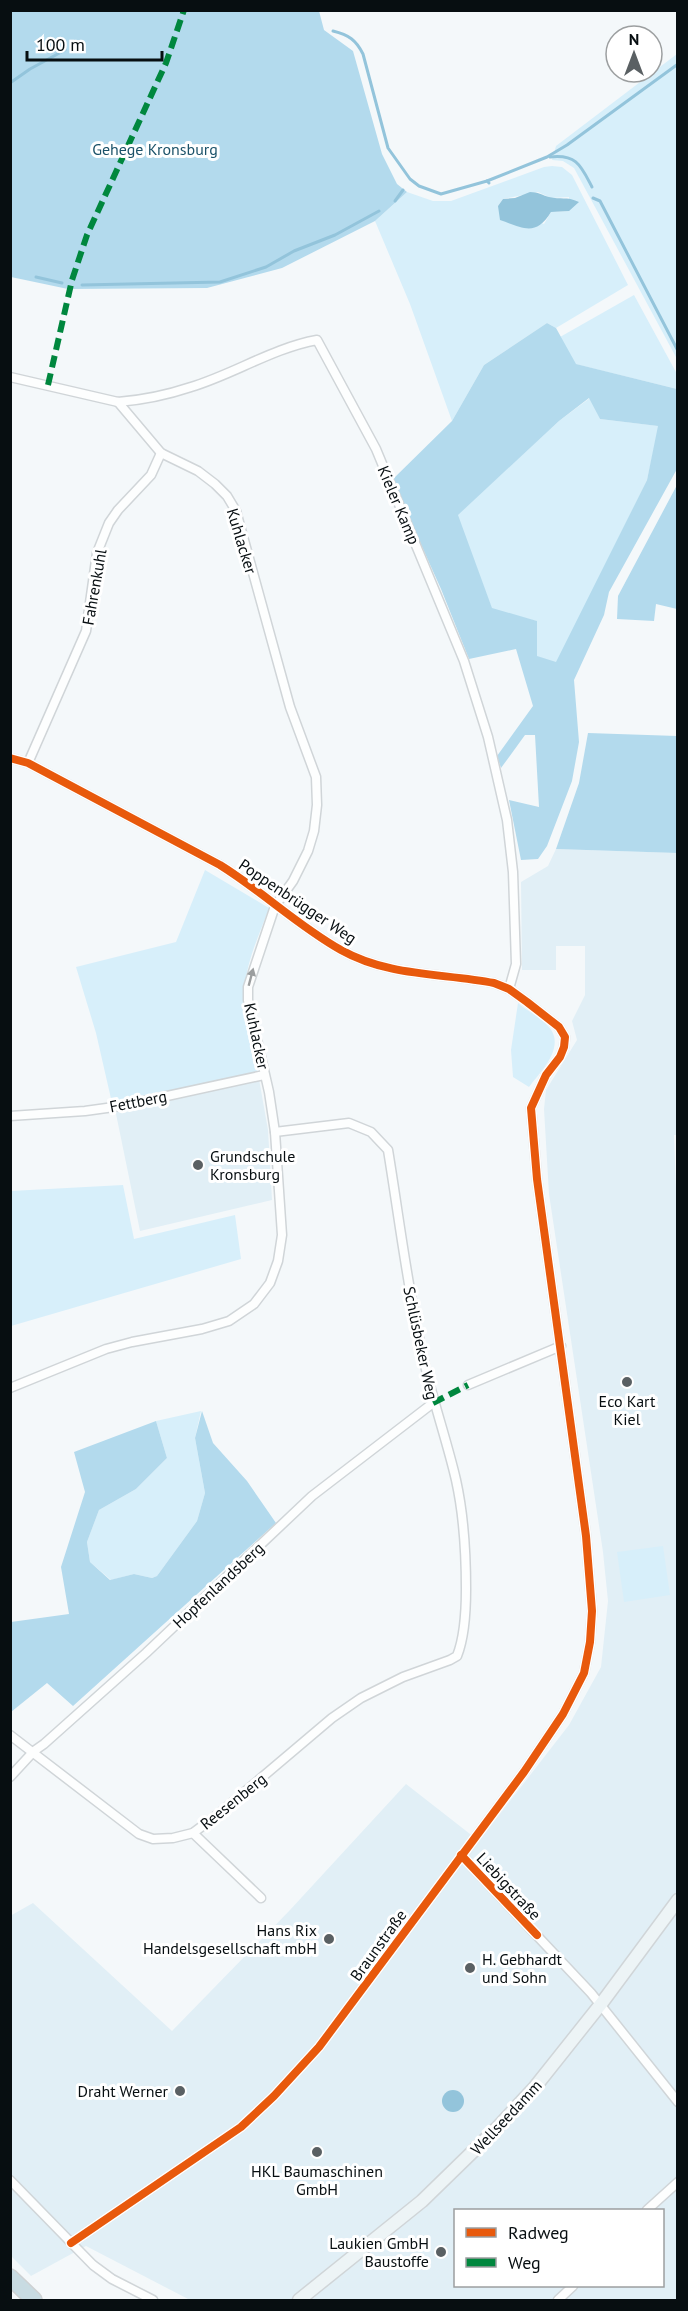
<svg xmlns="http://www.w3.org/2000/svg" width="688" height="2311" viewBox="0 0 688 2311" font-family="'PT Sans',sans-serif">
  <rect width="100%" height="100%" fill="#f4f8fa"/>
  <g fill="#e1eff6" fill-rule="evenodd">
    <path d="M556,849L677,853V1135H674L678,1243L677,2300H190L86,2246L31,2276L11,2256L10,1916L33,1903L172,2031L290,1910L406,1784L479,1841L569,1725L601,1667L608,1601L603,1552L549,1194L544,1109L546,1090L577,1040L572,1021L585,995V946H556V970H522L521,882L548,866ZM456,2210H662V2286H456Z"/>
    <path d="M259,1079L268,1130L272,1200L140,1231L115,1109Z"/>
  </g>
  <g fill="#d7effa" fill-rule="evenodd">
    <path d="M677,54V359L574,168L563,161L552,160L556,146Z"/>
    <path d="M552,166L562,167L572,175L628,285L556,328L547,323L484,365L452,421L410,304L375,221L407,192L433,201H451L544,167ZM538,192L551,198L569,197V211L551,212L544,224L498,206L503,199Z"/>
    <path d="M634,295L677,374V389L575,364L560,337Z"/>
    <path d="M590,398L600,419L659,426L647,480L557,663L537,657L536,621L492,609L457,515L559,421Z"/>
    <path d="M205,870L269,908C260,933 246,962 245,988C244,1015 254,1045 259,1071L112,1103L96,1033L76,967L176,942Z"/>
    <path d="M518,1003C527,1011 540,1017 548,1026C567,1046 541,1071 529,1087L513,1077L511,1050Z"/>
    <path d="M123,1185L134,1239L235,1215L241,1259L11,1326V1191Z"/>
    <path d="M201,1411L195,1438L205,1493L197,1521L157,1576L152,1578L134,1574L111,1580L90,1562L87,1542L99,1510L136,1489L167,1458L156,1421Z"/>
    <path d="M663,1546L670,1595L624,1602L617,1552Z"/>
  </g>
  <g fill="#b3daed" fill-rule="evenodd">
    <path d="M10,11H319L324,30L353,51L382,154L397,184L407,192L375,221L282,268L207,288L68,289L11,277Z"/>
    <path d="M547,323L556,328L576,364L677,389V469L609,592L604,615L574,680L579,742L572,781L547,846L538,859L521,860L509,800L539,807L535,735H525L501,768L497,756L533,706L516,649L469,659L441,589L392,480L452,421L484,365ZM589,398L600,419L658,426L647,480L556,662L537,656V621L492,608L458,515L559,421Z"/>
    <path d="M677,485V609L656,604L654,621L617,619L618,596Z"/>
    <path d="M588,733L677,736V853L556,849L579,783Z"/>
    <path d="M202,1411L213,1443L247,1481L276,1523L73,1706L47,1683L11,1712V1622L69,1614L61,1567L85,1492L74,1452L156,1421L167,1458L136,1489L99,1510L87,1542L90,1562L110,1580L134,1574L152,1578L157,1576L197,1521L205,1493L195,1438Z"/>
  </g>
  <g fill="#93c4db">
    <path d="M530,192C538,192 542,195 549,197C561,200 566,196 579,202L569,211L551,212C536,237 523,228 500,220L498,206L503,199L515,198Z"/>
    <circle cx="453" cy="2101" r="11"/>
  </g>
  <g fill="none" stroke-linecap="round" stroke-linejoin="round">
    <g stroke="#93c4db" stroke-width="3">
      <path d="M333,31C349,35 356,40 363,54L388,148L410,179L419,186L441,194L487,181L489,183"/>
      <path d="M10,83L30,69L65,50"/>
      <path d="M550,157C577,154 581,166 592,187"/>
      <path d="M487,181L547,157L567,145L678,64"/>
      <path d="M593,198L600,201L678,351"/>
      <path d="M395,201L403,190"/>
      <path d="M36,277L62,283"/>
      <path d="M82,285L220,282L266,267L294,251L335,235L379,211"/>
    </g>
    <defs>
      <g id="street">
        <path d="M10,377L118,402C143,400 167,395 191,387C234,374 273,348 317,340L376,449L464,661L488,737L507,820L513,872L516,964L509,989"/>
        <path d="M10,758L28,763L220,865C262,891 298,926 341,950C389,977 443,973 494,983L509,989L527,1002L559,1027L565,1037L564,1047L560,1057L546,1075L531,1108L537,1179L586,1536L592,1611L590,1642L584,1673L563,1714L524,1772L319,2047L274,2096L241,2127L71,2243"/>
        <path d="M28,763L86,631L97,553L109,523L118,510L151,475L161,453"/>
        <path d="M10,1116L85,1111L121,1106L264,1075"/>
        <path d="M468,1385L561,1346"/>
        <path d="M10,1388L106,1349L132,1342L202,1329L229,1321L254,1304L270,1283L278,1261L282,1235L275,1132L269,1092L248,1000V987L275,906L293,881L308,851L314,831L317,805L316,777L290,707L236,511L227,496L215,484L198,471L161,453L118,402"/>
        <path d="M10,1735L139,1834L153,1839L173,1838L193,1833L221,1812L332,1718L361,1698L403,1677L450,1660L457,1656C465,1636 466,1610 466,1589C466,1552 464,1516 456,1480C446,1437 431,1396 422,1352C407,1285 399,1217 388,1150L371,1132L349,1123L275,1132"/>
        <path d="M10,1777L34,1751L44,1744L146,1653L312,1496L433,1403"/>
        <path d="M193,1833L261,1898"/>
        <path d="M461,1855L591,1993L678,2102"/>
        <path d="M10,2180L93,2265L112,2279L153,2300"/>
        <path d="M647,2210L678,2182"/>
        <path d="M558,2300L573,2286"/>
      </g>
      <path id="secondary" d="M299,2300L422,2201L496,2129L535,2087L601,2004L678,1900"/>
      <path id="highway" d="M10,2277L34,2300"/>
    </defs>
    <use href="#street" stroke="#d0d5d8" stroke-width="11"/>
    <use href="#secondary" stroke="#d0d5d8" stroke-width="15"/>
    <use href="#highway" stroke="#ced1d3" stroke-width="18"/>
    <use href="#street" stroke="#fdfefe" stroke-width="8"/>
    <use href="#secondary" stroke="#edf4f6" stroke-width="12"/>
    <use href="#highway" stroke="#c8dbe2" stroke-width="15"/>
    <g stroke="#00873e" stroke-width="6" stroke-dasharray="12 6" stroke-linecap="butt">
      <path d="M48,385L72,280L87,235L166,63L184,10"/>
      <path d="M433,1403L468,1385"/>
    </g>
    <defs>
      <g id="cycleway">
        <path d="M10,758L28,763L220,865C262,891 298,926 341,950C389,977 443,973 494,983L509,989L527,1002L559,1027L565,1037L564,1047L560,1057L546,1075L531,1108L537,1179L586,1536L592,1611L590,1642L584,1673L563,1714L524,1772L319,2047L274,2096L241,2127L71,2243"/>
        <path d="M461,1855L537,1935"/>
      </g>
    </defs>
    <use href="#cycleway" stroke="#fff" stroke-width="11"/>
    <use href="#cycleway" stroke="#e8590c" stroke-width="8"/>
  </g>
  <defs><path id="oneway-solid" d="M-6-.8H1V-3.2L6.5 0L1 3.2V.8H-6Z" transform="scale(1.5)"/></defs>
  <use fill="#9b9e9f" href="#oneway-solid" transform="translate(251 977) rotate(-75)"/>
  <g fill="#5a6063" stroke="#fff" stroke-width="2">
    <circle cx="198" cy="1165" r="6"/>
    <circle cx="627" cy="1382" r="6"/>
    <circle cx="329" cy="1939" r="6"/>
    <circle cx="470" cy="1968" r="6"/>
    <circle cx="180" cy="2091" r="6"/>
    <circle cx="317" cy="2152" r="6"/>
    <circle cx="441" cy="2252" r="6"/>
  </g>
  <g text-anchor="middle" stroke-width="6" stroke-linejoin="round" paint-order="stroke">
    <g font-size="16" fill="#1b5269" stroke="#fff">
      <text x="155" y="155">Gehege Kronsburg</text>
    </g>
    <g font-size="16" fill="#070e11" stroke="#fff">
      <text transform="translate(399 505) rotate(67)" y="6">Kieler Kamp</text>
      <text transform="translate(242 541) rotate(73)" y="6">Kuhlacker</text>
      <text transform="translate(94 587) rotate(-80)" y="6">Fahrenkuhl</text>
      <text transform="translate(298 901) rotate(34)" y="6">Poppenbrügger Weg</text>
      <text transform="translate(257 1036) rotate(78)" y="6">Kuhlacker</text>
      <text transform="translate(138 1101) rotate(-11)" y="6">Fettberg</text>
      <text transform="translate(421 1343) rotate(78)" y="6">Schlüsbeker Weg</text>
      <text transform="translate(218 1585) rotate(-43)" y="6">Hopfenlandsberg</text>
      <text transform="translate(233 1801) rotate(-39)" y="6">Reesenberg</text>
      <text transform="translate(509 1886) rotate(47)" y="6">Liebigstraße</text>
      <text transform="translate(378 1945) rotate(-54)" y="6">Braunstraße</text>
      <text transform="translate(506 2117) rotate(-47)" y="6">Wellseedamm</text>
    </g>
    <g font-size="16" fill="#070e11" stroke="#fff" text-anchor="end">
      <text x="210" y="1162" text-anchor="start">Grundschule<tspan x="210" dy="18">Kronsburg</tspan></text>
      <text x="627" y="1407" text-anchor="middle">Eco Kart<tspan x="627" dy="18">Kiel</tspan></text>
      <text x="317" y="1936">Hans Rix<tspan x="317" dy="18">Handelsgesellschaft mbH</tspan></text>
      <text x="482" y="1965" text-anchor="start">H. Gebhardt<tspan x="482" dy="18">und Sohn</tspan></text>
      <text x="168" y="2097">Draht Werner</text>
      <text x="317" y="2177" text-anchor="middle">HKL Baumaschinen<tspan x="317" dy="18">GmbH</tspan></text>
      <text x="429" y="2249">Laukien GmbH<tspan x="429" dy="18">Baustoffe</tspan></text>
    </g>
  </g>
  <rect width="688" height="2311" fill="none" stroke="#070e11" stroke-width="24"/>
  <rect x="454" y="2209" width="210" height="78" fill="#ffffff" stroke="#9c9fa0" stroke-width="1.5"/>
  <rect x="466" y="2228" width="30" height="9" fill="#e8590c" stroke="#9c9fa0" stroke-width="1.5"/>
  <text x="508" y="2239" font-size="18" fill="#070e11">Radweg</text>
  <rect x="466" y="2258" width="30" height="9" fill="#00873e" stroke="#9c9fa0" stroke-width="1.5"/>
  <text x="508" y="2269" font-size="18" fill="#070e11">Weg</text>
  <g transform="translate(634 54)"><circle r="28" fill="#ffffff" stroke="#9c9fa0" stroke-width="1.5"/>
  <path d="M0-4.5L10 22L0 15L-10 22Z" fill="#5a6063"/>
  <text y="-9" font-size="16" font-weight="bold" text-anchor="middle" fill="#070e11">N</text>
  </g>
  <path d="M27 51v9h135v-9" fill="none" stroke="#070e11" stroke-width="3"/>
  <text x="36" y="51" font-size="18" fill="#070e11" stroke="#ffffff" stroke-width="4.5" paint-order="stroke">100 m</text>
</svg>
